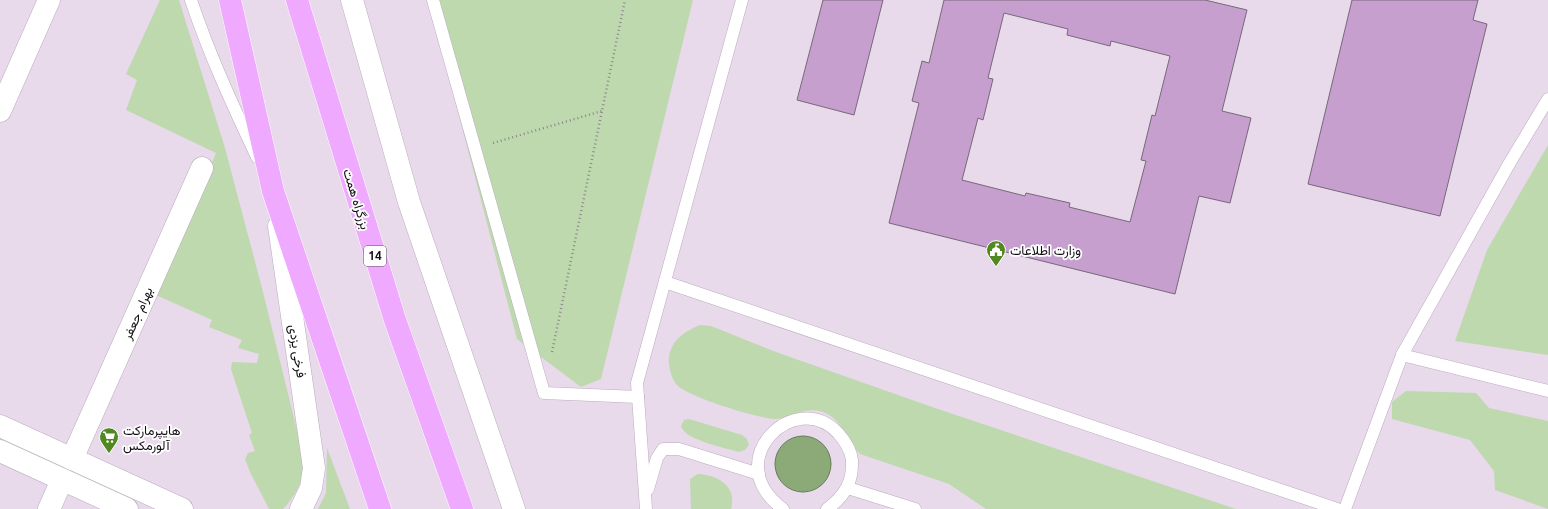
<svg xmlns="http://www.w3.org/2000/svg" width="1548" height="509" viewBox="0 0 1548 509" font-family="Ubuntu,Vazirmatn,sans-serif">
  <rect width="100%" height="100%" fill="#e8d9eb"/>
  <g fill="#bed9ae">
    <path d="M160,0H179L225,148L263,292L306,467C301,484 295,496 283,509H269L250,472L245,459L248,453L255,451L249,435L252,433L231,369L232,362L257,363L259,354L238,348L242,340L209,327L212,320L156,295L216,153L126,110L137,80L126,74Z"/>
    <path d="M429,0H693L601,379L581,387L517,339Z"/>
    <path d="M1548,145V355L1455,341L1487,250Z"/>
    <path d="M700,325L711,326L776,352L932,407L1236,509H986L949,484L860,454C847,441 841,416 820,411C801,407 790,419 775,419C757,418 687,397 676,384C670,376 667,361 670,352C675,337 686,331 700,325Z"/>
    <path d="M1406,391L1476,393L1489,408L1548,421V509L1495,490L1494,471L1470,440L1392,419V402Z"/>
    <path d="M689,419L742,435L747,439L749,445L745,450L739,452C726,448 684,440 681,426L684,420Z"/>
    <path d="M327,448L350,509H318L326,493Z"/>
    <path d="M698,474C719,475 737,487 731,509H691L690,479Z"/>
  </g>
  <circle fill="#8baa77" stroke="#677b59" cx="803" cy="464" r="28"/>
  <g fill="#c69fcf" stroke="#766979" fill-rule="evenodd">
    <path d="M823,0H883L854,115L797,100Z"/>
    <path d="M944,0H1205L1247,10L1222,111L1251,118L1230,203L1199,196L1175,294L889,223L919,103L912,101L922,61L929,63ZM1004,13L1068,29L1067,35L1110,46L1111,41L1170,56L1155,116L1152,115L1141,160L1146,161L1130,222L1069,207L1070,203L1026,193L1025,196L962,180L978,118L983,120L993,79L988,78Z"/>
    <path d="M1352,0H1478L1473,20L1487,24L1440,216L1308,184Z"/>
  </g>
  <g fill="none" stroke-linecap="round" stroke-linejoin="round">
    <defs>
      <g id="lane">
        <path d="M191,0C209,54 233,106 257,157"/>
        <path d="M433,0L544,393L638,397"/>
        <path d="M665,282L1337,509"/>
        <path d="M1402,355L1548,391"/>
        <path d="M848,488L915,509"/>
        <path d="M648,489L657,458L663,449H679L759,474"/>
        <path d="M646,509L637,383L742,0"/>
        <path d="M783,509C718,461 795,387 838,433C845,441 851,450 852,460C853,482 845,496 827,509"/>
        <path d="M1345,509L1402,355L1509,164L1548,99"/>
      </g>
      <g id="street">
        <path d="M0,111L49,0"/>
        <path d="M72,459L202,168"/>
        <path d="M49,509L62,480"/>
      </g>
      <g id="secondary">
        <path d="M352,0L409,202L514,509"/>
        <path d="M279,226L314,468L311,488L301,509"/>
        <path d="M0,426L182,509"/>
        <path d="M0,451L127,509"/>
      </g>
      <g id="highway">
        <path d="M230,0L273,191L380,509"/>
        <path d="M297,0L395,320L462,509"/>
      </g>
    </defs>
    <use href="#lane" stroke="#bbacbe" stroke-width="13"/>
    <use href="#street" stroke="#bbacbe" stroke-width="23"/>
    <use href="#secondary" stroke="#bbacbe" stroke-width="23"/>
    <use href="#highway" stroke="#fff" stroke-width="23"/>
    <g stroke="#8f8491" stroke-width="2.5" stroke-dasharray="1 3" stroke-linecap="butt">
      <path d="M493,143L602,111"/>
      <path d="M552,352L625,0"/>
    </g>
    <use href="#lane" stroke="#fff" stroke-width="12"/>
    <use href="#street" stroke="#fff" stroke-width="22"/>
    <use href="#secondary" stroke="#fff" stroke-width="22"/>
    <use href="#highway" stroke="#efa9ff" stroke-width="22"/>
  </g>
  <defs>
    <symbol id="civic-pin" viewBox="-11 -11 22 30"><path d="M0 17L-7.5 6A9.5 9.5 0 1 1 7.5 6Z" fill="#518821" stroke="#fff"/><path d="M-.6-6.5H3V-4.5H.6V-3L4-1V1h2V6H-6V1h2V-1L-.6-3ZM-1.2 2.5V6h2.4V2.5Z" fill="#fff"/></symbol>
    <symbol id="supermarket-pin" viewBox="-11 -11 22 30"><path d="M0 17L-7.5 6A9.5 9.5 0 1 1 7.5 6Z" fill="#518821" stroke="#fff"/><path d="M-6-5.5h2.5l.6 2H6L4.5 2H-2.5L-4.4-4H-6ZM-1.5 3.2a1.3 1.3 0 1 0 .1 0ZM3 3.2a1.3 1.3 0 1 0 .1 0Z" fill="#fff"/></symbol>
  </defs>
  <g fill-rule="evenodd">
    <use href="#civic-pin" x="985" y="239" width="22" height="30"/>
    <use href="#supermarket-pin" x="98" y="426" width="22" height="30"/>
  </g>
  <g text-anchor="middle" stroke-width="3.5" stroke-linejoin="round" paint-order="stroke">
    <rect fill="#fff" stroke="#5a565a" stroke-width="1" x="364" y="246" width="22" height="20" rx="3"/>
    <g font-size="12" font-weight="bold" fill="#130e14">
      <text x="375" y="260">14</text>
    </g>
    <g font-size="13" fill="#130e14" stroke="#fff">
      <text transform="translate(357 199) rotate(73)" y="5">بزرگراه همت</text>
      <text transform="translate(137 313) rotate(-66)" y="5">بهرام جعفر</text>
      <text transform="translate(298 351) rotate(81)" y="5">فرخی یزدی</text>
    </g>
    <g font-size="13" fill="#130e14" stroke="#fff" text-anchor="start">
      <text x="1010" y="255">وزارت اطلاعات</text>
      <text x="123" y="435">هایپرمارکت<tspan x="123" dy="15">آلورمکس</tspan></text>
    </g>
  </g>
</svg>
